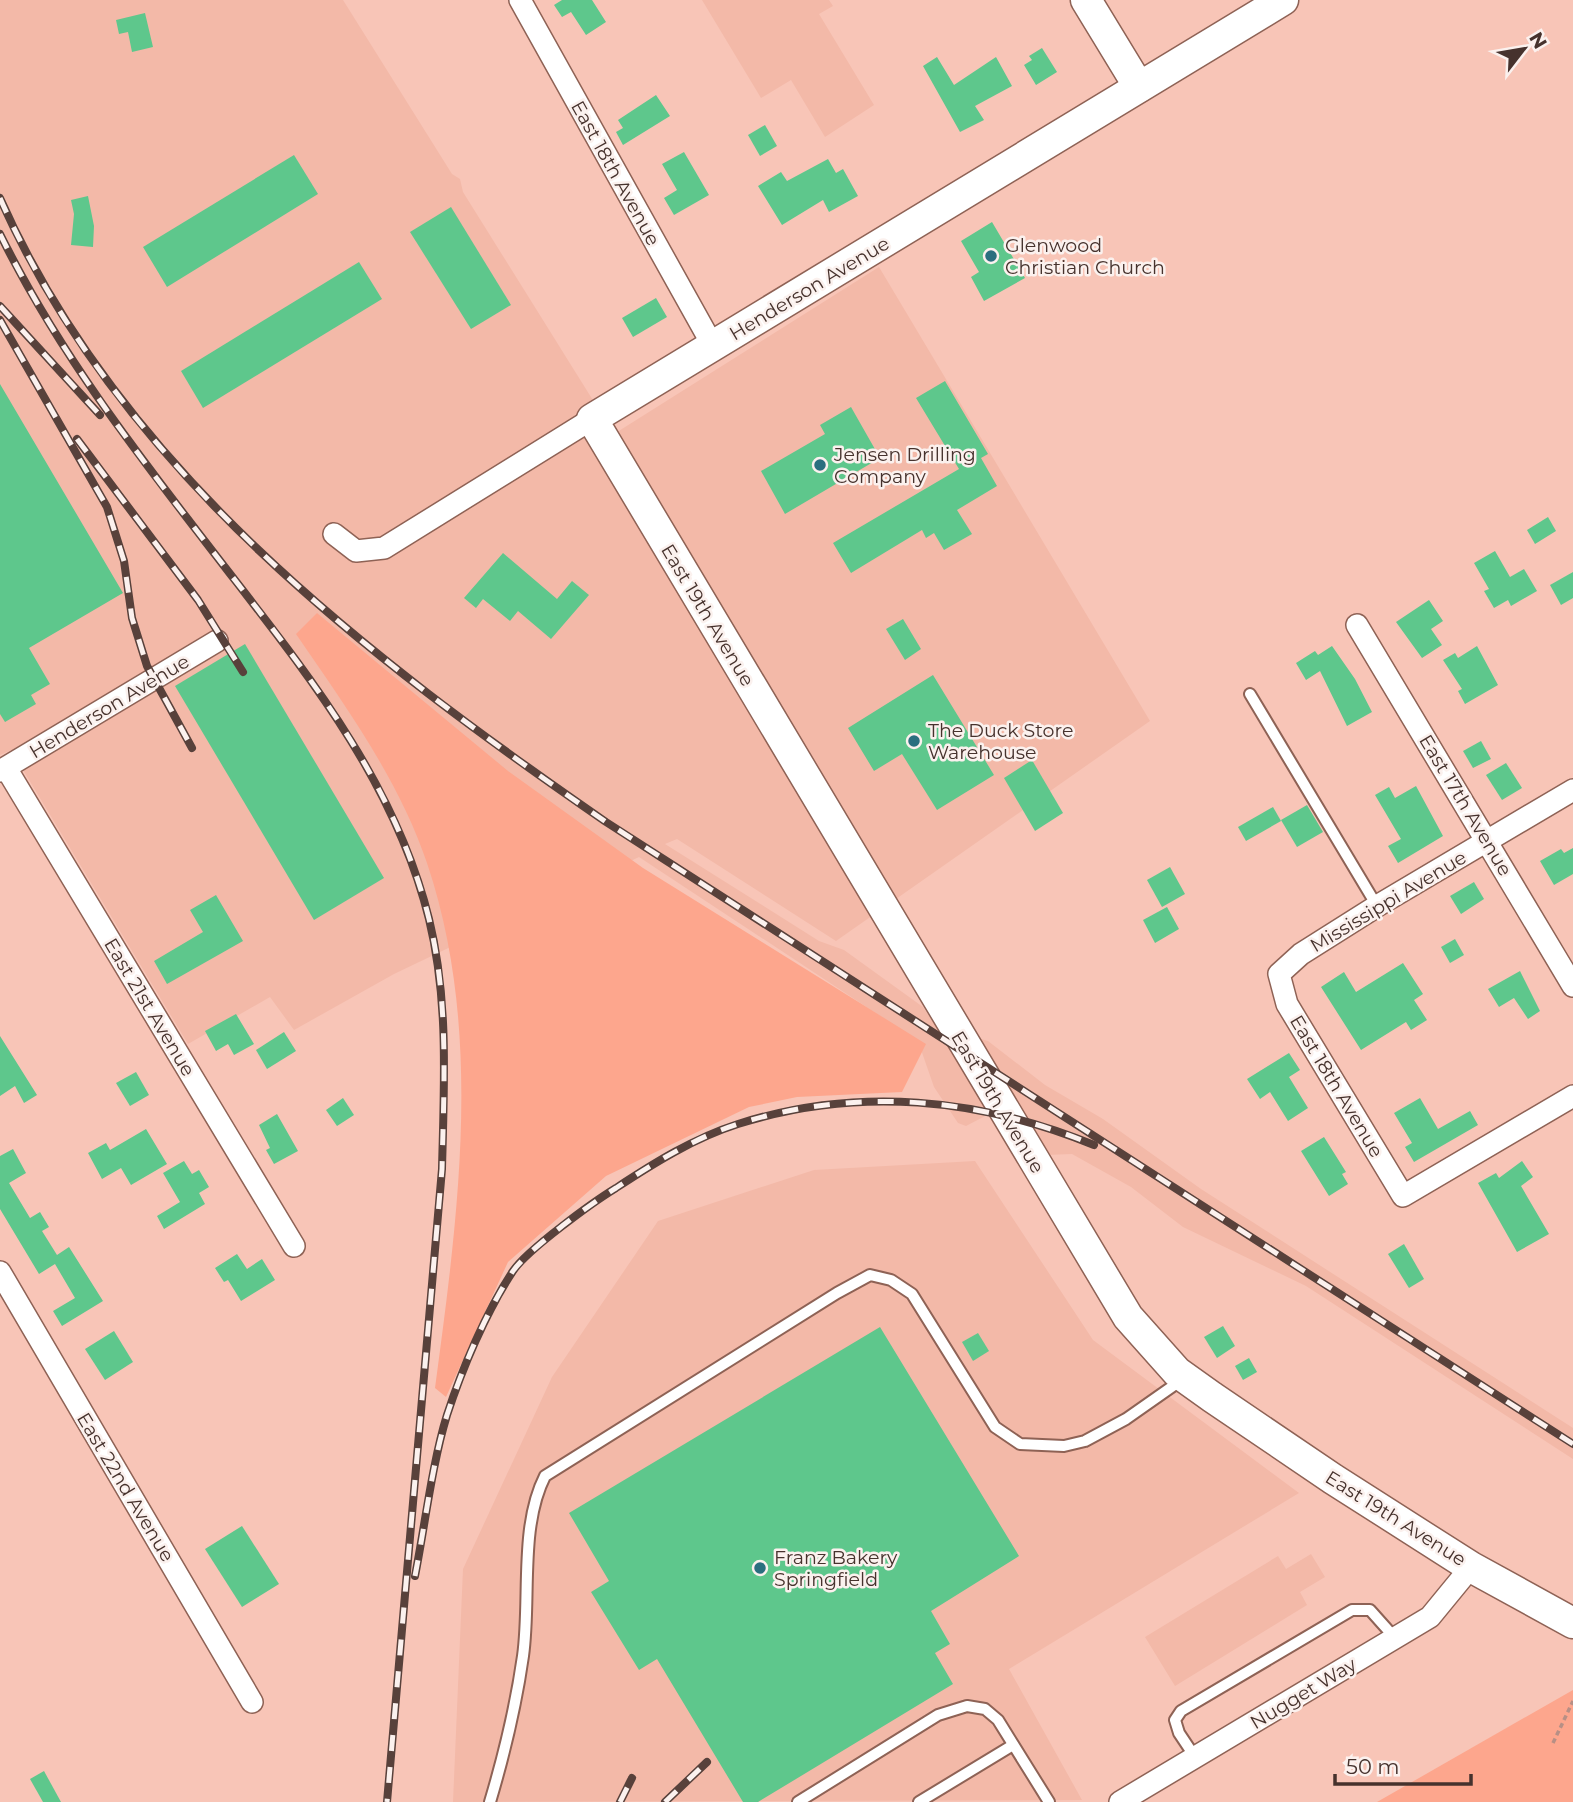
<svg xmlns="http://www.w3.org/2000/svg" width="1573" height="1802" viewBox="0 0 1573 1802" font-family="Montserrat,sans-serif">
  <rect width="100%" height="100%" fill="#f8c5b7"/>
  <g fill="#f3b9a8">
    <path d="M0,0H343L452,174L460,179L463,192L614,434L879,267L1150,721L836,941L677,839L665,844L819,941L844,950L923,1007L987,1103L989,1114L966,1126L958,1123L934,1087L918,1041L639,857L394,974L294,1030L270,997L188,1044L11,750L0,755Z"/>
    <path d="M702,0H829L833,6L819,14L874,105L825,137L791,80L761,98Z"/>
    <path d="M981,1039L988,1041L1045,1085L1103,1119L1201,1189L1573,1428V1459L1306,1286L1183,1227L1131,1187L1072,1154L1046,1155L977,1042Z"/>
    <path d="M975,1161L1093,1340L1299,1493L1009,1669L1082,1800L453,1802L463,1569L552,1377L658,1221L814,1170Z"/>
    <path d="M1311,1554L1325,1577L1300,1592L1307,1605L1175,1686L1145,1637L1278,1556L1286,1569Z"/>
  </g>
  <g fill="#fda68d">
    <path d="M317,613L508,771L643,868L926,1044L902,1092L797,1097L749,1107L606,1176L508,1262L446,1397L435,1388C458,1216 484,1032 427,863C399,780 346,707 296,634Z"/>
    <path d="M1573,1690V1802H1377Z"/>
  </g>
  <g fill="#5ec78c">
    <path d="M562,0H592L606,22L586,35L571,12L562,17L554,5Z"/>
    <path d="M145,13L153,47L132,52L128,32L119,34L116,20Z"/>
    <path d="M1042,48L1057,72L1036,85L1024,65L1032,60L1029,56Z"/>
    <path d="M937,57L954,85L996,57L1012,86L975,106L984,120L960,132L923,66Z"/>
    <path d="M656,95L670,116L623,145L616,132L623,128L618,120Z"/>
    <path d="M765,125L777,146L760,156L748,135Z"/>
    <path d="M684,152L709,195L674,215L664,198L677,190L662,164Z"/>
    <path d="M294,155L318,194L167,287L143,247Z"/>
    <path d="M828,159L836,173L843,169L858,196L829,212L823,200L782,225L758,186L781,172L787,181Z"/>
    <path d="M88,196L94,226L93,247L71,245L74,214L71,200Z"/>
    <path d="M451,207L511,305L471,329L410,232Z"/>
    <path d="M992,222L1025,278L984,301L971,277L979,272L961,241Z"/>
    <path d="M359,262L382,299L203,408L181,371Z"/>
    <path d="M656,298L667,317L633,337L622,318Z"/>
    <path d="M945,381L988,454L981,458L997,486L957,510L972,534L944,550L934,533L926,538L922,530L851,573L833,543L959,469L916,398Z"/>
    <path d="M0,384L123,593L29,648L50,684L31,695L36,704L5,722L0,714Z"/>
    <path d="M851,407L880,458L785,514L761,471L825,434L820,425Z"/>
    <path d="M1548,517L1556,531L1535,544L1527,530Z"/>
    <path d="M1495,551L1510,577L1524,569L1537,591L1511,606L1508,600L1494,608L1484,591L1489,589L1474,563Z"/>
    <path d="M503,553L557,599L572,581L589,595L551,639L518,611L510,621L483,599L476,608L464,598Z"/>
    <path d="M1573,572V598L1561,605L1550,585Z"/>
    <path d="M1429,600L1443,621L1431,629L1442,645L1422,658L1396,622Z"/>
    <path d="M903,619L921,649L905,660L886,629Z"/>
    <path d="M245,644L384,878L314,920L175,686Z"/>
    <path d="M1332,646L1355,679L1372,712L1347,726L1320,671L1306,680L1296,663L1315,651L1318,655Z"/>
    <path d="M1477,646L1498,685L1465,704L1458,691L1462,689L1443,660L1455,653L1458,658Z"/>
    <path d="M933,675L994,775L937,810L902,754L874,771L848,728Z"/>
    <path d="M1481,741L1491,759L1473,768L1463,751Z"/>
    <path d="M1032,760L1063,813L1035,831L1004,778Z"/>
    <path d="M1506,763L1522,788L1502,800L1486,775Z"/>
    <path d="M1416,786L1443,836L1398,863L1388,846L1401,839L1375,795L1389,787L1395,798Z"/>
    <path d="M1307,805L1323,832L1297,847L1281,820Z"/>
    <path d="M1273,807L1281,821L1246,841L1238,827Z"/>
    <path d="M1573,848V874L1554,885L1540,861L1561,849L1564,853Z"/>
    <path d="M1170,867L1185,894L1162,907L1147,880Z"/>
    <path d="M1474,882L1484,899L1461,914L1450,896Z"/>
    <path d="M216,895L243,941L167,984L154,961L203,932L190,910Z"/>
    <path d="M1167,907L1179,929L1155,943L1143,920Z"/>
    <path d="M1455,939L1464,955L1450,963L1441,947Z"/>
    <path d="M1403,963L1423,994L1414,1000L1427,1020L1411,1030L1406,1022L1361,1050L1321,987L1344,972L1356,992Z"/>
    <path d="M1520,971L1540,1011L1528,1019L1514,998L1499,1007L1488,989Z"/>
    <path d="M236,1014L254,1044L234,1055L228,1044L216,1051L205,1031Z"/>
    <path d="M284,1032L296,1051L267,1069L256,1050Z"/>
    <path d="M0,1036L37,1095L24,1103L15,1086L0,1096Z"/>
    <path d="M1289,1053L1300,1070L1289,1077L1308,1108L1288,1121L1270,1092L1260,1099L1247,1079Z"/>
    <path d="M136,1072L149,1095L130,1106L116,1083Z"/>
    <path d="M343,1098L354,1115L337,1126L326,1110Z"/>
    <path d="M1420,1098L1438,1129L1470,1111L1478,1125L1414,1162L1405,1147L1412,1143L1394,1113Z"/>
    <path d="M277,1114L298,1151L274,1164L266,1150L270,1148L259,1125Z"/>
    <path d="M146,1129L167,1164L131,1185L121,1168L102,1179L88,1153L106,1143L110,1150Z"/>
    <path d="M1324,1137L1346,1172L1342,1174L1348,1184L1329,1196L1301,1151Z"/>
    <path d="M13,1149L26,1173L9,1183L30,1218L40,1212L49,1227L42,1231L57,1255L69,1247L103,1301L62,1326L53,1311L75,1298L55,1264L39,1274L0,1209V1156Z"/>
    <path d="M184,1161L192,1174L199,1170L209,1187L199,1193L205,1204L164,1229L157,1216L180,1202L163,1173Z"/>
    <path d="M1522,1161L1533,1177L1521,1186L1549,1234L1517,1252L1478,1183L1496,1173L1499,1178Z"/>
    <path d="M1404,1244L1424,1279L1409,1288L1388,1254Z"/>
    <path d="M237,1254L247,1269L262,1259L275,1280L241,1301L228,1280L224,1282L215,1268Z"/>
    <path d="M1223,1326L1235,1346L1217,1358L1204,1337Z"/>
    <path d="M880,1327L1019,1556L931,1611L950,1644L935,1653L953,1684L758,1802H743L657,1659L639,1670L591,1592L609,1581L569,1513Z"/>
    <path d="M114,1331L133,1362L105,1380L85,1349Z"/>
    <path d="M978,1333L989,1351L973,1361L962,1342Z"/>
    <path d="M1249,1358L1257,1372L1243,1380L1235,1366Z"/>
    <path d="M242,1526L279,1584L242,1607L205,1549Z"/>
    <path d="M44,1771L61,1802H43L30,1779Z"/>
  </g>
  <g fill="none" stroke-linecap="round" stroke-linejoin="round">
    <defs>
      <g id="lane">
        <path d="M1250,694L1377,906"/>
        <path d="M1195,1757L1179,1733L1175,1720L1181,1711L1352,1610H1370L1395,1638"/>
        <path d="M490,1802C504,1755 516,1705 523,1656C531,1600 519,1527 545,1476L837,1293L870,1275L891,1280L912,1294L995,1427L1020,1444L1064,1446L1085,1441L1126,1419L1183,1379"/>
        <path d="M798,1802L938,1715L967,1706L985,1709L998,1720L1049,1802"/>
        <path d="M919,1802L1013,1745"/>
      </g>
      <g id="street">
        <path d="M520,0L713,346"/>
        <path d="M334,534L356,551L384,548L592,419"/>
        <path d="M1357,625L1573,986"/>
        <path d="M6,768L294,1246"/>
        <path d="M0,771L217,641"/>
        <path d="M1573,790L1377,906L1301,954L1279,974L1287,1004L1403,1196L1573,1096"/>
        <path d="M0,1272L252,1702"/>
        <path d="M1120,1802L1430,1617L1471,1567"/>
      </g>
      <g id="secondary">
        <path d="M1086,0L1139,87"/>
        <path d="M1283,0L592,419L1128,1317L1177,1372L1212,1397L1333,1479L1471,1567L1573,1623"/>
      </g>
    </defs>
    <use href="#lane" stroke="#8e6255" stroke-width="14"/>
    <use href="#street" stroke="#8e6255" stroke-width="24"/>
    <use href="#secondary" stroke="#8e6255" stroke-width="33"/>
    <path stroke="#b78f85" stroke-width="3.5" stroke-dasharray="5 3.5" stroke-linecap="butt" d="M1553,1743L1573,1701"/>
    <use href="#lane" stroke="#fff" stroke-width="10"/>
    <use href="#street" stroke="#fff" stroke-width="21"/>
    <use href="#secondary" stroke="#fff" stroke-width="30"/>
    <defs>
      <g id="rail">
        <path d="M0,198C120,470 369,658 606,822L1573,1444"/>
        <path d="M0,234C57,350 135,451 214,553C301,666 394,777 429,919C449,1001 444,1085 442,1169L387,1802"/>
        <path d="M0,306L100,415"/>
        <path d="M0,320L107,507L124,561L132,618L147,666L192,748"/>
        <path d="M77,439L198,600L243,672"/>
        <path d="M415,1576C425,1525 432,1464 447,1415C462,1369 486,1312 513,1271C527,1250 593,1202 616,1188C654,1163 694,1138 738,1124C857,1086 980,1098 1094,1145"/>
        <path d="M620,1802L632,1778"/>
        <path d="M665,1802L707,1762"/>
      </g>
    </defs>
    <use href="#rail" stroke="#58413b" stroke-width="8"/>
    <use href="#rail" stroke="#fbf1ee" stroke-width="5" stroke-dasharray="16" stroke-linecap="butt"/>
  </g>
  <g fill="#2b6f7f" stroke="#fbf1ee" stroke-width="2.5">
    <circle cx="991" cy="256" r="7"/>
    <circle cx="820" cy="465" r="7"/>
    <circle cx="914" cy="741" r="7"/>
    <circle cx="760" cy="1568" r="7"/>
  </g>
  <g text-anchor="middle" stroke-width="5" stroke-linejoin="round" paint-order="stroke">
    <g font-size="19" fill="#46322d" stroke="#fbf1ee">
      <text transform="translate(616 173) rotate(61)" y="7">East 18th Avenue</text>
      <text transform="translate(809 288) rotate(-31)" y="7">Henderson Avenue</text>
      <text transform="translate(708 615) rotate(59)" y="7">East 19th Avenue</text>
      <text transform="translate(109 706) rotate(-31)" y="7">Henderson Avenue</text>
      <text transform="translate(1466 805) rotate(59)" y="7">East 17th Avenue</text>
      <text transform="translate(1388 901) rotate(-31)" y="7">Mississippi Avenue</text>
      <text transform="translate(150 1007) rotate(59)" y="7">East 21st Avenue</text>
      <text transform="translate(1337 1086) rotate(59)" y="7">East 18th Avenue</text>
      <text transform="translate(998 1102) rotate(59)" y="7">East 19th Avenue</text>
      <text transform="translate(126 1487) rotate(59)" y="7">East 22nd Avenue</text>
      <text transform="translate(1396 1518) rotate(32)" y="7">East 19th Avenue</text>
      <text transform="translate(1303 1693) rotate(-31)" y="7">Nugget Way</text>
    </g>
    <g font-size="19" fill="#46322d" stroke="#fbf1ee" text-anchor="start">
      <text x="1005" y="252">Glenwood<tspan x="1005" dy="22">Christian Church</tspan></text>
      <text x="834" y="461">Jensen Drilling<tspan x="834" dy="22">Company</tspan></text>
      <text x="928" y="737">The Duck Store<tspan x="928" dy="22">Warehouse</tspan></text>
      <text x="774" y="1564">Franz Bakery<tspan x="774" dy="22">Springfield</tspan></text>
    </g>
  </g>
  <g transform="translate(1524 49) rotate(59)" stroke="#fbf1ee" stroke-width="5" paint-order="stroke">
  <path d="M0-5L12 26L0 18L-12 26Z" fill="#46322d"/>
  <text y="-10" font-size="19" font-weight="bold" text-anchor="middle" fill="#46322d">N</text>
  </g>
  <path d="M1335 1774v10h136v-10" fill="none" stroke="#46322d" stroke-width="3.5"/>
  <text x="1346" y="1774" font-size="21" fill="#46322d" stroke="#fbf1ee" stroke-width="5" paint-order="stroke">50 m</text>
</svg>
